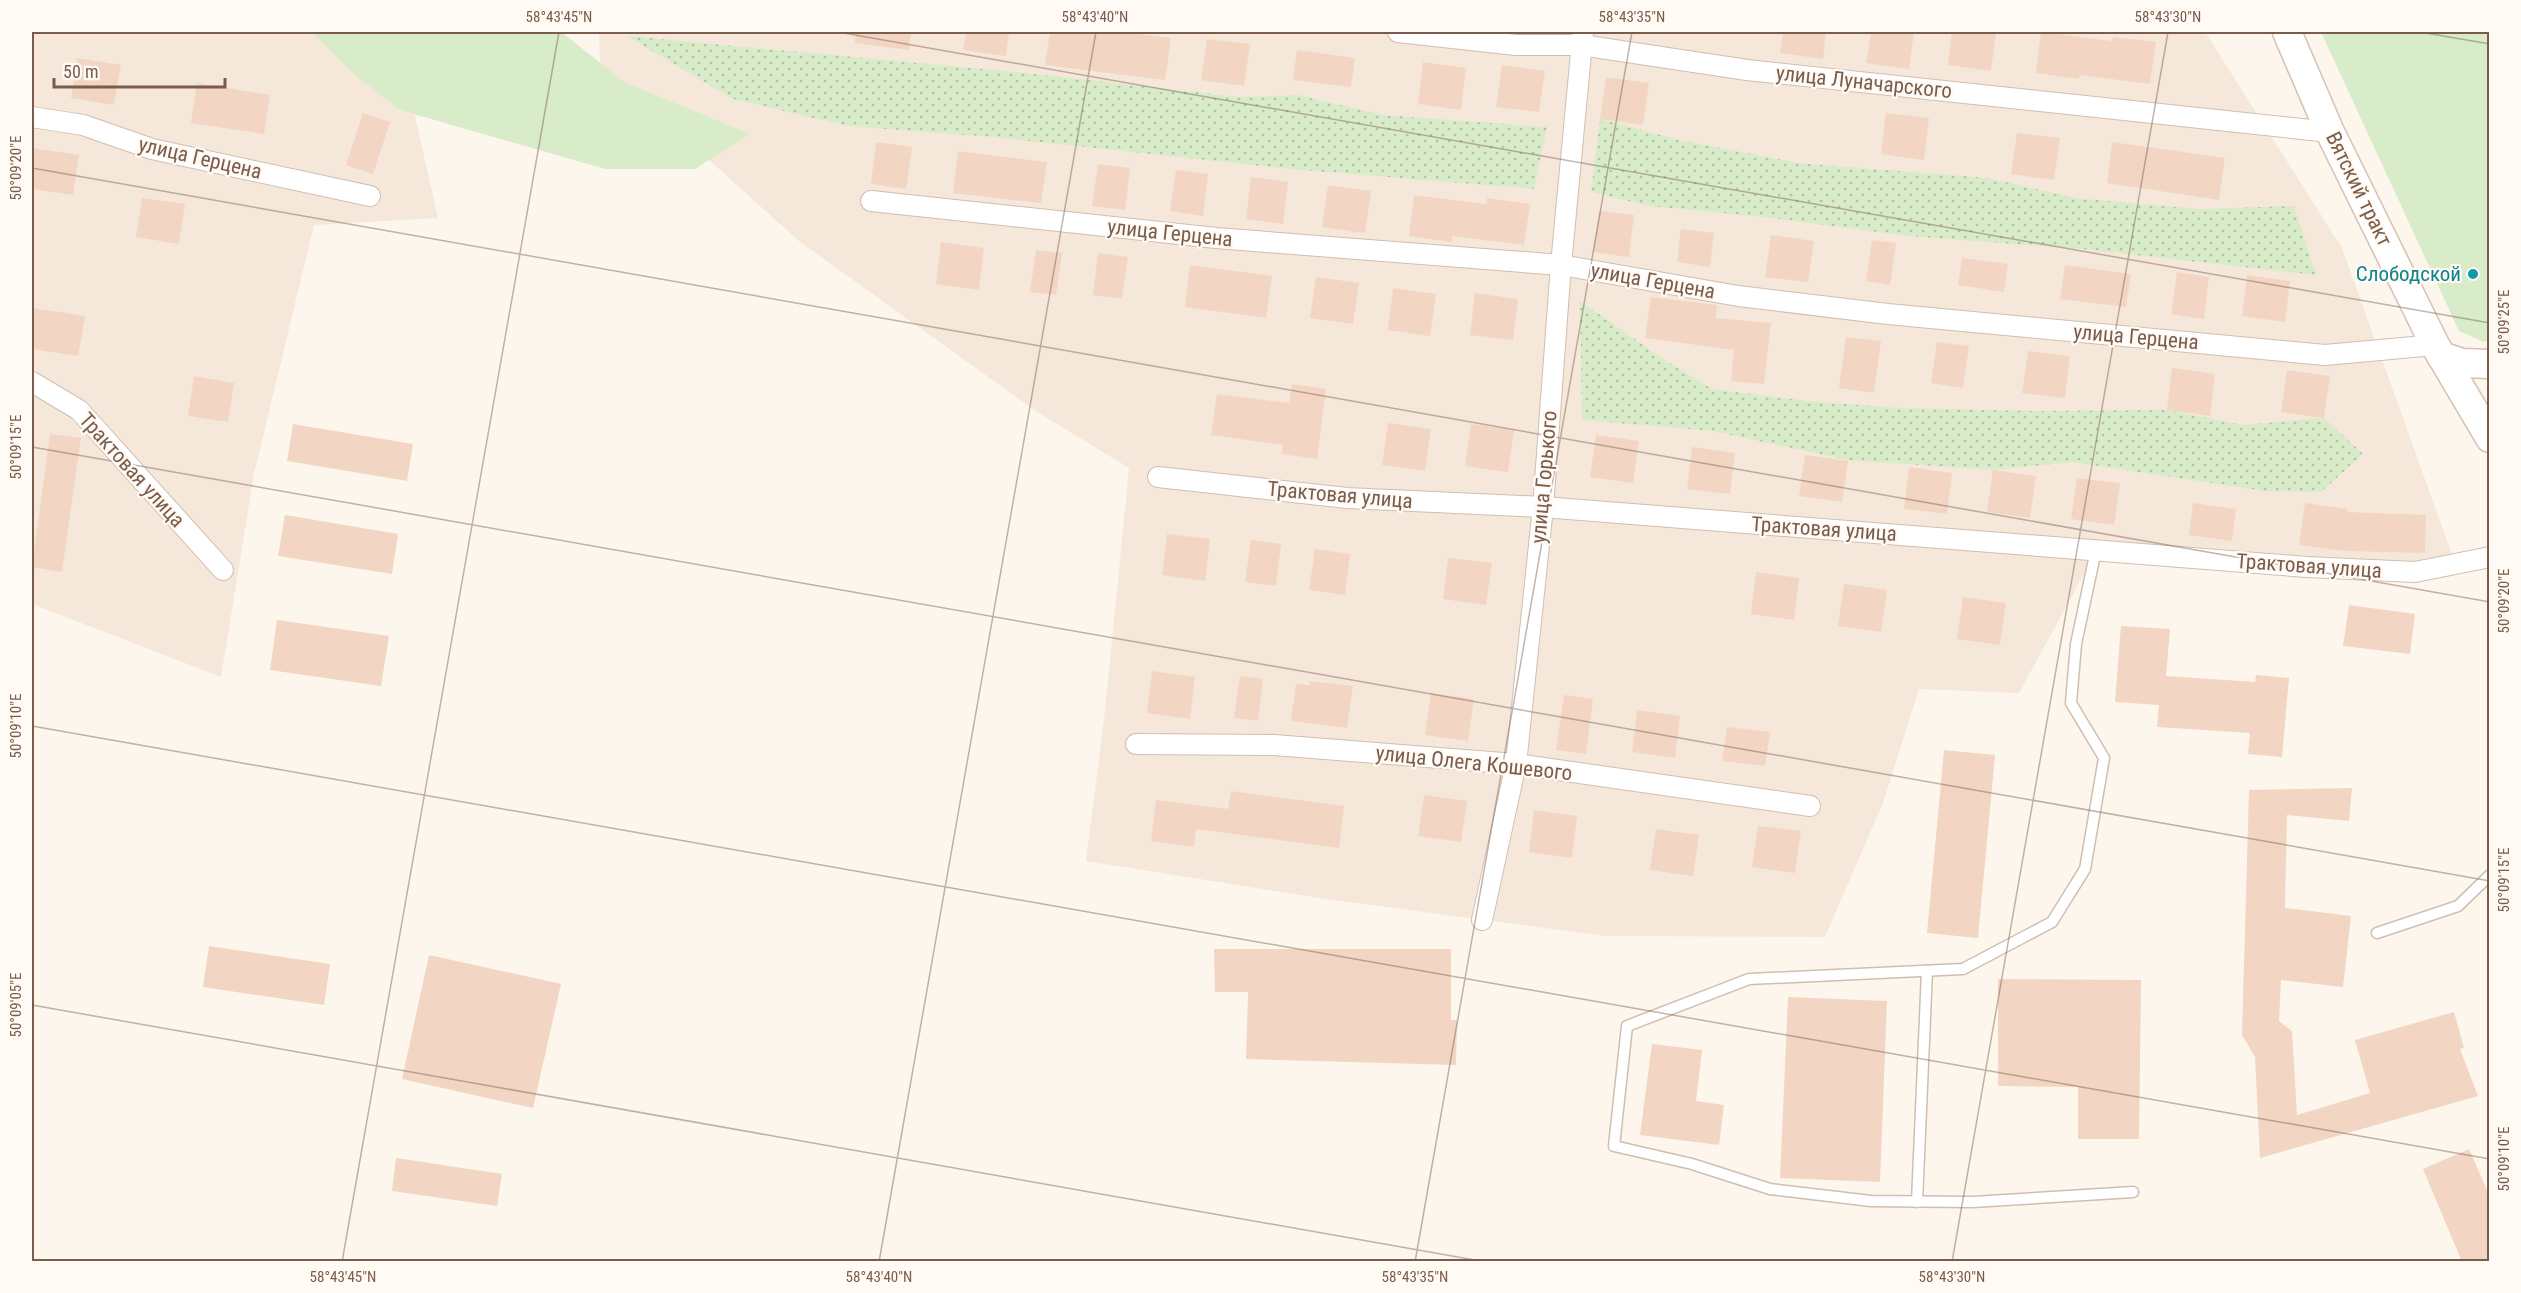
<svg xmlns="http://www.w3.org/2000/svg" width="2521" height="1293" viewBox="0 0 2521 1293" font-family="'Roboto Condensed',sans-serif">
  <defs>
    <pattern id="garden-dots" width="8" height="8" patternUnits="userSpaceOnUse" patternTransform="scale(1.5)"><rect width="8" height="8" fill="#d8ecc9"/><path d="M2 2h.1M6 6h.1" fill="none" stroke="#b4c2a5" stroke-width="1.8" stroke-linecap="round"/></pattern>
  </defs>
  <rect width="100%" height="100%" fill="#fdf6ec"/>
  <g fill="#f5e8da">
    <path d="M32,32H333L406,76L438,218L314,225L254,474L221,677L32,604Z"/>
    <path d="M599,32H2205L2342,248L2459,574L2341,577L2095,554L2019,693L1919,689L1883,803L1825,937L1606,936L1326,899L1086,861L1105,711L1129,468L1034,410L799,241L600,62Z"/>
  </g>
  <g fill="#d8ecc9">
    <path d="M312,32H561L626,83L750,134L695,169H605L400,110L355,75Z"/>
    <path d="M2321,32H2489V340L2484,342L2459,331Z"/>
  </g>
  <g fill="url(#garden-dots)">
    <path d="M627,36L1026,73L1240,97L1298,95L1383,115L1547,127L1534,189L1290,169L994,137L848,126L733,99Z"/>
    <path d="M1600,119L1680,140L1798,163L1988,178L2076,198L2198,209L2294,206L2316,275L2082,249L1908,236L1764,217L1650,206L1591,192Z"/>
    <path d="M1580,301L1662,358L1712,389L1807,401L1900,408L2037,411L2167,410L2243,425L2324,418L2363,454L2321,492L2265,491L2072,462L1993,470L1847,460L1713,431L1582,420Z"/>
  </g>
  <g fill="#f3d5c3">
    <path d="M856,32H911L909,50L855,43Z"/>
    <path d="M966,32H1009L1006,56L963,50Z"/>
    <path d="M1050,32H1121L1171,38L1165,80L1045,65Z"/>
    <path d="M1783,32H1826L1823,59L1780,53Z"/>
    <path d="M1871,32H1914L1909,69L1866,63Z"/>
    <path d="M1952,32H1996L1991,71L1948,65Z"/>
    <path d="M2041,32L2112,41L2113,37L2156,42L2150,84L2080,75L2079,79L2036,73Z"/>
    <path d="M1207,39L1250,44L1244,86L1201,80Z"/>
    <path d="M1297,50L1355,58L1351,87L1293,80Z"/>
    <path d="M77,58L121,65L114,105L71,98Z"/>
    <path d="M1423,62L1466,68L1461,110L1418,104Z"/>
    <path d="M1502,65L1545,71L1539,112L1496,107Z"/>
    <path d="M1606,77L1649,83L1643,125L1600,119Z"/>
    <path d="M197,83L270,95L264,134L191,123Z"/>
    <path d="M363,113L390,122L373,174L346,165Z"/>
    <path d="M1886,113L1929,118L1924,160L1881,154Z"/>
    <path d="M2017,133L2060,138L2054,180L2011,174Z"/>
    <path d="M876,142L912,147L906,189L871,184Z"/>
    <path d="M2112,142L2225,158L2219,200L2107,183Z"/>
    <path d="M32,148L79,155L73,195L32,189Z"/>
    <path d="M958,151L1047,162L1041,203L953,193Z"/>
    <path d="M1098,164L1130,168L1125,210L1092,206Z"/>
    <path d="M1176,170L1208,174L1203,216L1170,211Z"/>
    <path d="M1251,177L1288,182L1283,224L1246,219Z"/>
    <path d="M1328,185L1371,191L1365,233L1322,227Z"/>
    <path d="M1414,195L1486,204L1487,198L1530,204L1524,245L1452,236V242L1409,236Z"/>
    <path d="M142,198L185,204L179,244L136,237Z"/>
    <path d="M1599,211L1634,215L1629,257L1593,252Z"/>
    <path d="M1681,229L1714,233L1710,267L1677,262Z"/>
    <path d="M1771,235L1814,241L1808,282L1765,277Z"/>
    <path d="M1872,240L1896,243L1890,285L1866,281Z"/>
    <path d="M941,242L984,248L979,290L936,284Z"/>
    <path d="M1036,250L1062,253L1056,295L1030,292Z"/>
    <path d="M1098,253L1128,257L1122,299L1093,295Z"/>
    <path d="M1962,258L2008,264L2004,292L1958,285Z"/>
    <path d="M1190,265L1272,276L1266,318L1185,307Z"/>
    <path d="M2065,265L2131,274L2126,307L2060,299Z"/>
    <path d="M2177,272L2209,277L2204,319L2171,314Z"/>
    <path d="M2247,275L2290,281L2285,322L2242,316Z"/>
    <path d="M1316,277L1359,283L1353,324L1310,318Z"/>
    <path d="M1393,288L1436,294L1430,336L1388,330Z"/>
    <path d="M1475,293L1518,299L1513,340L1470,335Z"/>
    <path d="M1651,297L1717,305L1716,318L1771,323L1764,384L1731,381L1734,350L1645,338Z"/>
    <path d="M32,308L85,316L78,356L32,349Z"/>
    <path d="M1846,337L1881,341L1874,393L1839,388Z"/>
    <path d="M1937,342L1969,346L1963,388L1931,383Z"/>
    <path d="M2028,351L2070,356L2065,398L2022,393Z"/>
    <path d="M2172,368L2215,374L2210,416L2167,410Z"/>
    <path d="M2287,370L2330,376L2324,418L2281,412Z"/>
    <path d="M194,376L234,383L228,422L188,416Z"/>
    <path d="M1292,384L1326,389L1317,459L1282,454L1283,445L1211,435L1217,394L1289,403Z"/>
    <path d="M1388,423L1431,429L1425,471L1382,465Z"/>
    <path d="M293,424L413,444L407,481L287,461Z"/>
    <path d="M1471,424L1514,430L1508,472L1465,466Z"/>
    <path d="M50,434L81,438L62,572L32,567Z"/>
    <path d="M1596,435L1639,441L1633,483L1590,477Z"/>
    <path d="M1692,447L1735,453L1730,494L1687,489Z"/>
    <path d="M1805,455L1848,461L1842,502L1799,496Z"/>
    <path d="M1909,467L1952,473L1947,514L1904,509Z"/>
    <path d="M1993,470L2036,476L2030,518L1987,512Z"/>
    <path d="M2077,478L2120,483L2114,525L2071,519Z"/>
    <path d="M2193,503L2236,509L2232,541L2189,535Z"/>
    <path d="M2305,503L2348,509L2347,512L2426,515L2425,553L2344,551L2299,545Z"/>
    <path d="M285,515L398,534L392,574L278,556Z"/>
    <path d="M1167,534L1210,539L1205,581L1162,575Z"/>
    <path d="M1251,540L1281,544L1276,586L1245,582Z"/>
    <path d="M1315,549L1350,554L1345,595L1309,590Z"/>
    <path d="M1448,558L1492,563L1486,605L1443,599Z"/>
    <path d="M1756,572L1799,578L1794,620L1751,614Z"/>
    <path d="M1844,584L1887,590L1881,632L1838,626Z"/>
    <path d="M1963,597L2006,603L2000,645L1957,639Z"/>
    <path d="M2349,605L2415,614L2410,654L2343,646Z"/>
    <path d="M277,620L389,636L381,686L270,670Z"/>
    <path d="M2121,626L2170,629L2166,676L2255,682L2256,675L2289,678L2282,757L2248,754L2250,733L2157,727L2159,705L2115,702Z"/>
    <path d="M1152,671L1195,677L1190,719L1147,713Z"/>
    <path d="M1240,676L1263,679L1258,721L1234,718Z"/>
    <path d="M1310,681L1353,686L1347,728L1291,721L1296,684L1310,685Z"/>
    <path d="M1431,693L1474,699L1468,741L1425,735Z"/>
    <path d="M1564,695L1593,699L1586,754L1556,750Z"/>
    <path d="M1637,710L1680,716L1675,758L1632,752Z"/>
    <path d="M1727,727L1770,732L1765,766L1722,761Z"/>
    <path d="M1944,750L1995,755L1978,938L1927,933Z"/>
    <path d="M2352,788L2349,821L2287,815L2285,908L2351,916L2343,987L2281,980L2279,1021L2292,1031L2297,1115L2370,1093L2355,1040L2454,1012L2464,1048L2460,1049L2478,1096L2260,1158L2255,1057L2242,1035L2249,790Z"/>
    <path d="M1231,791L1344,806L1339,848L1196,829L1194,847L1151,841L1156,800L1228,809Z"/>
    <path d="M1424,795L1467,801L1461,842L1418,836Z"/>
    <path d="M1534,810L1577,816L1572,858L1529,852Z"/>
    <path d="M1758,826L1801,831L1795,873L1752,867Z"/>
    <path d="M1656,829L1699,835L1693,876L1650,870Z"/>
    <path d="M209,946L330,964L324,1005L203,987Z"/>
    <path d="M1214,949H1451V1020H1457L1456,1065L1246,1059L1248,992H1215Z"/>
    <path d="M429,955L561,984L533,1108L402,1079Z"/>
    <path d="M1998,979L2141,980L2139,1139H2078V1087L1998,1086Z"/>
    <path d="M1788,997L1887,1001L1880,1182L1780,1178Z"/>
    <path d="M1652,1044L1702,1050L1696,1101L1724,1105L1719,1145L1640,1135Z"/>
    <path d="M2469,1149L2490,1197V1262H2462L2423,1169Z"/>
    <path d="M396,1158L502,1174L497,1206L392,1191Z"/>
  </g>
  <g fill="none" stroke-linecap="round" stroke-linejoin="round">
    <defs>
      <g id="lane">
        <path d="M2096,550L2076,644L2071,703L2104,758L2085,869L2052,922L1963,969L1749,979L1627,1026L1614,1146L1692,1164L1770,1189L1871,1201L1972,1202L2133,1192"/>
        <path d="M2377,933L2458,906L2490,875"/>
        <path d="M1917,1202L1927,971"/>
      </g>
      <g id="street">
        <path d="M1398,32L1516,45H1581L1747,70L2330,132"/>
        <path d="M32,117L83,125L152,149L370,196"/>
        <path d="M871,201L1216,238L1561,265L1738,296L1888,314L2325,355L2435,345"/>
        <path d="M32,382L79,410L223,570"/>
        <path d="M1158,477L1347,498L1543,507L2307,567L2415,572L2490,557"/>
        <path d="M1136,744L1274,745L1516,764L1810,806"/>
        <path d="M1482,920L1516,764L1543,507L1561,265L1583,32"/>
      </g>
      <g id="secondary">
        <path d="M2287,32L2330,132L2435,345L2490,438"/>
        <path d="M2441,356L2462,363L2490,364"/>
      </g>
    </defs>
    <use href="#lane" stroke="#d1beb0" stroke-width="13"/>
    <use href="#street" stroke="#d1beb0" stroke-width="22"/>
    <use href="#secondary" stroke="#d6c0b0" stroke-width="31"/>
    <use href="#lane" stroke="#fff" stroke-width="10"/>
    <use href="#street" stroke="#fff" stroke-width="20"/>
    <use href="#secondary" stroke="#fff" stroke-width="28"/>
  </g>
  <path fill="none" stroke="#7a5c4d" stroke-width="1.5" stroke-opacity="0.45" d="M838,32L2490,323M2420,32L2490,44M32,168L2490,602M32,447L2490,881M32,726L2490,1159M32,1005L1486,1262M342,1262L559,32M879,1262L1096,32M1415,1262L1632,32M1952,1262L2168,32M2488,1262L2490,1252"/>
  <circle fill="#0f9aa8" stroke="#fffaf3" stroke-width="2" cx="2473" cy="274" r="6"/>
  <g text-anchor="middle" stroke-width="4.5" stroke-linejoin="round" paint-order="stroke">
    <g font-size="21" fill="#7a5c4d" stroke="#fffaf3">
      <text transform="translate(1864 82) rotate(6)" y="7">улица Луначарского</text>
      <text transform="translate(200 158) rotate(13)" y="7">улица Герцена</text>
      <text transform="translate(2359 189) rotate(64)" y="7">Вятский тракт</text>
      <text transform="translate(1170 233) rotate(6)" y="7">улица Герцена</text>
      <text transform="translate(1653 281) rotate(10)" y="7">улица Герцена</text>
      <text transform="translate(2136 337) rotate(5)" y="7">улица Герцена</text>
      <text transform="translate(132 470) rotate(48)" y="7">Трактовая улица</text>
      <text transform="translate(1544 477) rotate(-85)" y="7">улица Горького</text>
      <text transform="translate(1340 495) rotate(5)" y="7">Трактовая улица</text>
      <text transform="translate(1824 529) rotate(4)" y="7">Трактовая улица</text>
      <text transform="translate(2309 566) rotate(4)" y="7">Трактовая улица</text>
      <text transform="translate(1474 763) rotate(6)" y="7">улица Олега Кошевого</text>
    </g>
    <g font-size="21" fill="#0d838f" stroke="#fffaf3" text-anchor="end">
      <text x="2461" y="281">Слободской</text>
    </g>
  </g>
  <rect width="2521" height="1293" fill="none" stroke="#fffaf3" stroke-width="66"/>
  <path d="M54 78v9h171v-9" fill="none" stroke="#7a5c4d" stroke-width="3"/>
  <text x="63" y="78" font-size="18" fill="#7a5c4d" stroke="#fffaf3" stroke-width="4.5" paint-order="stroke">50 m</text>
  <rect x="33" y="33" width="2455" height="1227" fill="none" stroke="#7a5c4d" stroke-width="2"/>
  <g font-size="15" text-anchor="middle" fill="#7a5c4d">
    <text x="559" y="22">58°43'45"N</text>
    <text x="1095" y="22">58°43'40"N</text>
    <text x="1632" y="22">58°43'35"N</text>
    <text x="2168" y="22">58°43'30"N</text>
    <text transform="translate(16 168) rotate(-90)" y="5">50°09'20"E</text>
    <text transform="translate(2504 322) rotate(-90)" y="5">50°09'25"E</text>
    <text transform="translate(16 447) rotate(-90)" y="5">50°09'15"E</text>
    <text transform="translate(2504 601) rotate(-90)" y="5">50°09'20"E</text>
    <text transform="translate(16 726) rotate(-90)" y="5">50°09'10"E</text>
    <text transform="translate(2504 880) rotate(-90)" y="5">50°09'15"E</text>
    <text transform="translate(16 1005) rotate(-90)" y="5">50°09'05"E</text>
    <text transform="translate(2504 1159) rotate(-90)" y="5">50°09'10"E</text>
    <text x="343" y="1282">58°43'45"N</text>
    <text x="879" y="1282">58°43'40"N</text>
    <text x="1415" y="1282">58°43'35"N</text>
    <text x="1952" y="1282">58°43'30"N</text>
  </g>
</svg>
